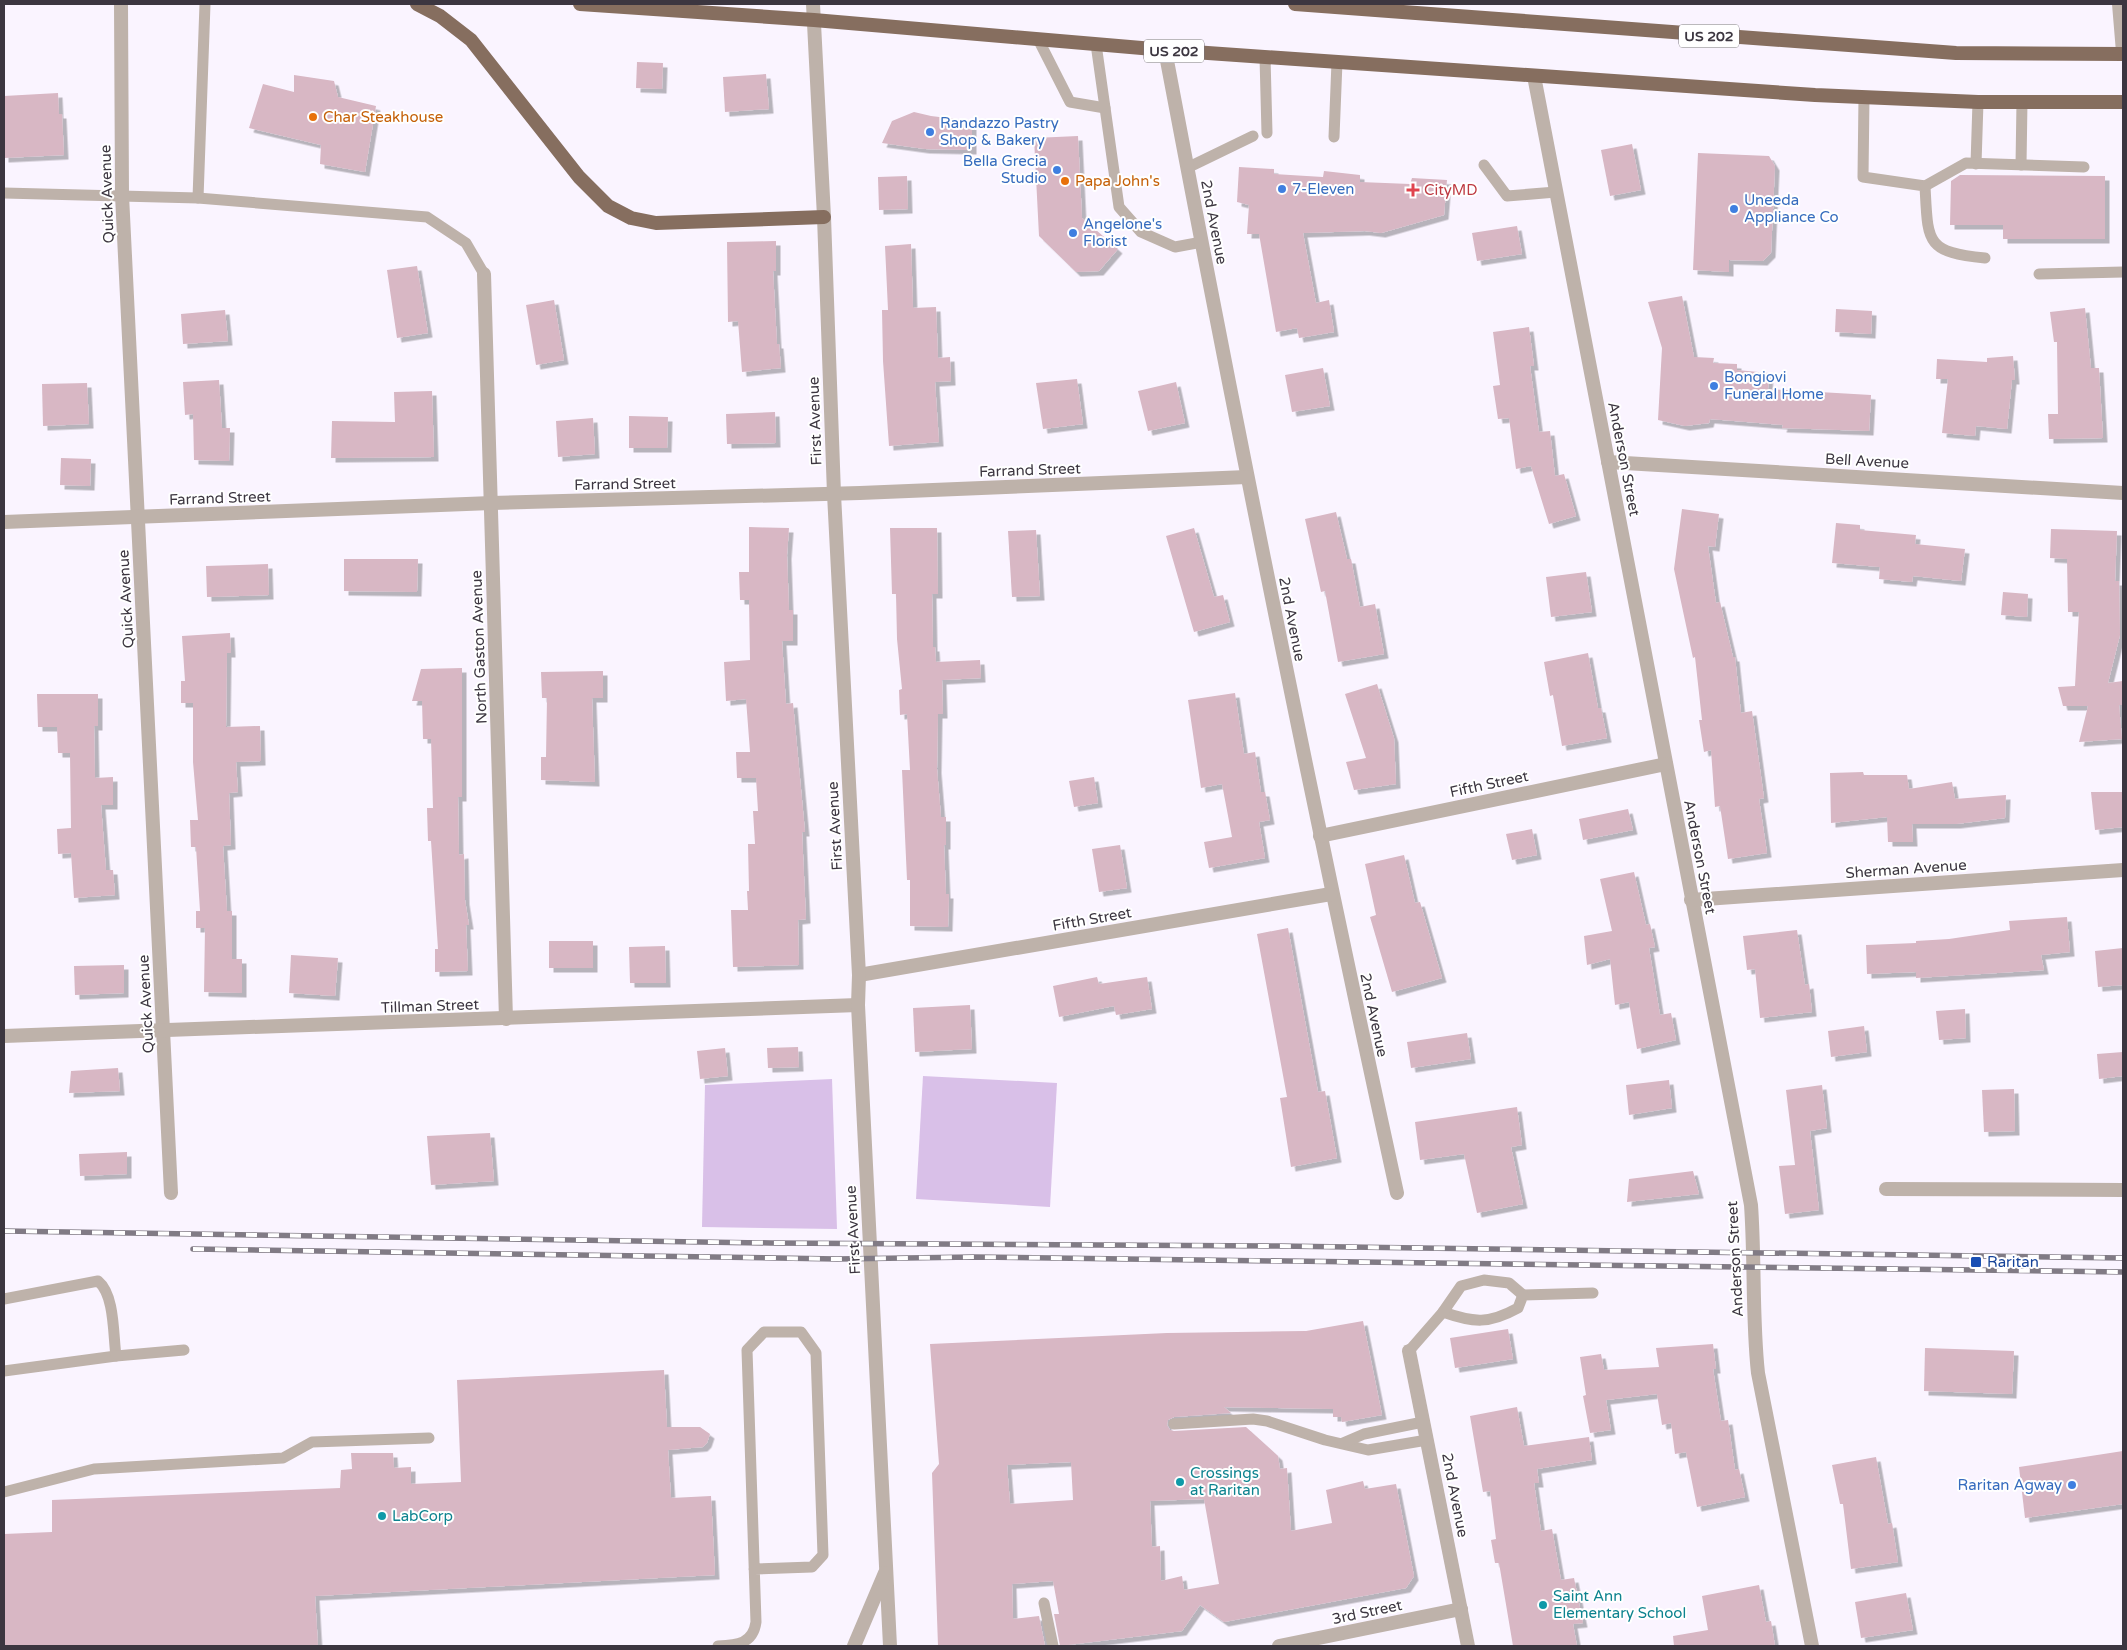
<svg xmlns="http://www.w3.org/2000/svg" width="2127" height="1650" viewBox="0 0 2127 1650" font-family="'Varela Round',sans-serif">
  <defs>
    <filter id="shadow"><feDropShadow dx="4.5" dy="4.5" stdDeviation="0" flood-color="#0004"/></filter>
  </defs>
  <rect width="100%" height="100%" fill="#faf4ff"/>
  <g fill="#d9c0e8">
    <path d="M923,1076L1057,1083L1050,1207L916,1199Z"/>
    <path d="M832,1079L837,1229L702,1227L705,1085Z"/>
  </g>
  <g fill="#d8b7c4" fill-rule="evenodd" filter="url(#shadow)">
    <path d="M637,62L663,63L662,89L636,88Z"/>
    <path d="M766,74L769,109L725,112L723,77Z"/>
    <path d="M294,75L334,81L338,97L376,106L365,172L320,164L321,145L249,128L263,84L294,92Z"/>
    <path d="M58,93L59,114H62L64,155L4,158V96Z"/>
    <path d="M914,112L931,116L972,121V150L925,149L882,143L892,121Z"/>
    <path d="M1078,136L1082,218L1118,249L1099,271L1076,272L1039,236L1034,138Z"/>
    <path d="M1632,144L1641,190L1610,196L1601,150Z"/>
    <path d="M1698,153L1769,156L1775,166L1771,253L1763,261L1729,260V272L1693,270Z"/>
    <path d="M1239,167L1274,169V174L1323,177L1324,171L1360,175V182L1410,184L1412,178L1447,180L1444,215L1381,233L1365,231L1303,233L1316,303L1329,300L1334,332L1299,338L1297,328L1276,332L1259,234H1247L1249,205L1237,202Z"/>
    <path d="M1960,175L2105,176V239H2003V225H1950L1951,181Z"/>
    <path d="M907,176L908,209L879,210L878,177Z"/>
    <path d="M1517,226L1522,254L1477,261L1472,233Z"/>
    <path d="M776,241V271H773L777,344H779L781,368L742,372L738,321L728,322L727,242Z"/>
    <path d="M911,244L913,308L936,307L938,358L950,357L951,381L935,382L939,442L889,446L883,361L882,310H888L885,246Z"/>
    <path d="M417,266L428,333L397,338L387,270Z"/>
    <path d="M1682,296L1694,357L1714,358L1713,363L1737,364V370L1769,373L1768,389L1871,395L1869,431L1782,428L1783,425L1710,419L1709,423L1685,426L1658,420L1662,348L1648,302Z"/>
    <path d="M554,300L564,360L536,365L526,305Z"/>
    <path d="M2085,308L2091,368H2099L2103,438L2049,439L2048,414H2058L2057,342H2054L2050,312Z"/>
    <path d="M1836,309L1872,311L1871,334L1835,332Z"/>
    <path d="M225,310L228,341L183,344L181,314Z"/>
    <path d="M1529,327L1534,366H1530L1539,432L1550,431L1555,476L1564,474L1576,516L1549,524L1531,466L1516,469L1509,418L1498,419L1493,386L1500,385L1493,332Z"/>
    <path d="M2013,356L2015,380H2012L2007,429L1976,426L1975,436L1942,433L1948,379H1936L1937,359L1987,362V358Z"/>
    <path d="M1323,368L1330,406L1292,412L1285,375Z"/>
    <path d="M1077,379L1083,424L1043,429L1036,383Z"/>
    <path d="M219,380L222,428H230L229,461L194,460L193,414L185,415L183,382Z"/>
    <path d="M1176,382L1185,423L1148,431L1138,391Z"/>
    <path d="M87,383L89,424L43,426L42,384Z"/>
    <path d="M432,391L434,457L331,458L332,421L395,422L394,392Z"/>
    <path d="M775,412L776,443L727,444L726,414Z"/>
    <path d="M629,416L668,417L667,448H629Z"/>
    <path d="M593,418L595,454L558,457L556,421Z"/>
    <path d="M61,458L91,459L90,486L60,485Z"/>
    <path d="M1682,509L1719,514L1715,547L1708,546L1716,603L1720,602L1733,657H1735L1741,713L1752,711L1764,798L1759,799L1767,853L1728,859L1720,806L1715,807L1711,750L1704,752L1699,720H1702L1695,657L1693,658L1674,569Z"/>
    <path d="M1336,512L1347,559H1351L1360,607L1375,604L1384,654L1338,662L1325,591L1321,592L1305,519Z"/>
    <path d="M1836,523L1860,525V530L1916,535L1915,544L1965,549L1961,581L1913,576L1912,582L1879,579L1880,567L1832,563Z"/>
    <path d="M749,527L789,528L787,555L789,610H793V641H782L786,704L793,703L805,832H802L806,919L798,920L799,965L733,967L731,910H748L747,891H749L748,844H755L753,811H758L756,778H737L736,752H750L746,699L726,701L724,662L750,660L749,600H740L739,572H749Z"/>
    <path d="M890,528H937L938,594H932L933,647H935L936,662L980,660L981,678L942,680L943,714H938L937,769L941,817H946V845H944L946,894H949L948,927L910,926V880H907L902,770H910L907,714L900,715L899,690L902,689L897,639L896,594H892Z"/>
    <path d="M1194,528L1214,597L1223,595L1230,622L1194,632L1166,536Z"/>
    <path d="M2051,529L2117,531L2115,581H2119L2120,635L2108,683L2123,681V705H2119L2122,739L2079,742L2088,706H2063L2058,687L2075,686L2079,612H2068L2067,559L2050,558Z"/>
    <path d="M1036,530L1040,596L1012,597L1008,531Z"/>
    <path d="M344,559H418L417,592L344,591Z"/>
    <path d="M268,564L269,595L207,597L206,566Z"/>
    <path d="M1586,572L1592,612L1551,617L1546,577Z"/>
    <path d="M2003,592L2028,594L2027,617L2001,615Z"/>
    <path d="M230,633L231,653H227L226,727L260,726L261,761L236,762L238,792L229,793L231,845L223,846L227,911H232V959H242V993L204,992L205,928H196V911H200L196,847H191L190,820H198L193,762V703H181V681H185L182,636Z"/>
    <path d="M1588,653L1598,708H1601L1607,738L1562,746L1553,695L1550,696L1544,662Z"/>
    <path d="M462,668V797H458L459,855L464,854L465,900L469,925H466L468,971L435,972V949H438L431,841H428L427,808H433L431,739H423L422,701H412L421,669Z"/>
    <path d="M603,671V698H592L595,782L541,780V757H546L547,698H542L541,672Z"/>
    <path d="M1377,684L1394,738L1396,784L1354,790L1346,762L1366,758L1345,694Z"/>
    <path d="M1235,693L1244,754L1255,752L1261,792H1265L1270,820L1259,822L1265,858L1209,868L1204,842L1232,837L1222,784L1201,788L1188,700Z"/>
    <path d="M37,694H98V726H94L95,778L113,777V805H101L106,870H113L115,895L74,898L71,853L58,854L57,829L71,828L70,753H58L57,727H38Z"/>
    <path d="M1863,772L1864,775H1907L1909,789L1952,782L1955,799L2006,795L2005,818L1956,824H1912L1913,842H1888L1887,817L1831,823L1830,773Z"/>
    <path d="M1094,777L1098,803L1074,807L1069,781Z"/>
    <path d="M2091,792H2123V827L2095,830Z"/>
    <path d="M1628,809L1633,830L1583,840L1579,819Z"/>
    <path d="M1532,829L1537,855L1512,860L1506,834Z"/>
    <path d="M1120,845L1127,888L1099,892L1092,849Z"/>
    <path d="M1404,855L1415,903L1420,902L1442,978L1392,992L1370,917L1376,915L1365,864Z"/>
    <path d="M1634,872L1646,925L1650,924L1655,947L1649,948L1660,1015L1671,1013L1676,1040L1637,1049L1629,1002L1615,1005L1610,959L1587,965L1584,936L1612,931L1600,879Z"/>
    <path d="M2067,917L2070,952L2041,955L2044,970L1916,978V972L1867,974L1866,945L1916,943V941L1949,939L2010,930L2009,921Z"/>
    <path d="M1288,928L1318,1092L1325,1091L1337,1158L1291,1167L1280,1098L1287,1097L1257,934Z"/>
    <path d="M1797,930L1805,985L1809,984L1812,1012L1760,1018L1755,969L1747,970L1743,936Z"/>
    <rect x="549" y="941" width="44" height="27"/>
    <path d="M665,946L666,983H630L629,947Z"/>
    <path d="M2123,948V985L2098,987L2095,951Z"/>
    <path d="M291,955L338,958L335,996L289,993Z"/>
    <path d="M124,965V993L75,995L74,966Z"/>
    <path d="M1097,977L1099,984L1147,977L1152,1009L1116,1015L1114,1006L1059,1017L1053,986Z"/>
    <path d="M970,1005L972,1049L915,1052L913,1008Z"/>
    <path d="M1965,1009L1966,1038L1939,1040L1936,1011Z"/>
    <path d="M1864,1026L1867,1052L1831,1057L1828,1031Z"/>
    <path d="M1467,1033L1471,1059L1411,1068L1407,1042Z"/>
    <path d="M798,1047L799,1067L768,1068L767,1048Z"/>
    <path d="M725,1048L728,1076L700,1079L697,1051Z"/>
    <path d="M2123,1052V1076L2099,1079L2097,1054Z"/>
    <path d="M118,1068L120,1091L69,1093L71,1071Z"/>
    <path d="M1669,1080L1672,1108L1629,1115L1626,1085Z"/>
    <path d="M1822,1085L1827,1128L1810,1131L1819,1210L1785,1214L1779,1166L1795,1165L1786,1090Z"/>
    <path d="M2014,1089L2015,1131L1984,1132L1982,1090Z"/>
    <path d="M1517,1107L1522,1145L1511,1147L1523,1204L1477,1213L1464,1154L1420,1160L1415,1122Z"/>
    <path d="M490,1133L494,1181L431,1185L427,1136Z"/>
    <path d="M127,1152V1174L80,1176L79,1154Z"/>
    <path d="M1693,1171L1699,1194L1627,1202L1629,1179Z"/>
    <path d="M1363,1321L1382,1415L1342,1422L1341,1417H1333V1409L1224,1407L1231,1413L1174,1417L1168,1420L1167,1425L1170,1430L1174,1431L1246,1427L1278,1456L1280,1469L1287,1468L1291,1531L1332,1523L1326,1490L1363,1481L1365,1489L1396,1484L1414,1576L1406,1588L1224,1622L1200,1605L1182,1631L1060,1646L1054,1614H1059L1053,1581L1012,1584L1013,1619L1039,1616L1045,1646H938L932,1473L939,1464L930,1344L1167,1333L1306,1331ZM1071,1462L1073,1500L1010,1504L1007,1465ZM1204,1499L1219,1584L1184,1590L1182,1576L1161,1581L1160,1546L1152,1547L1150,1501Z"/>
    <path d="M1508,1329L1513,1359L1455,1368L1450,1338Z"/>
    <path d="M1713,1344L1716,1369H1713L1721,1421L1728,1420L1735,1470L1739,1469L1745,1497L1697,1507L1686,1452L1675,1454L1671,1423L1662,1425L1657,1394L1606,1400L1611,1430L1590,1433L1583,1396L1586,1395L1580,1357L1601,1354L1604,1370L1659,1367L1656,1348Z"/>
    <path d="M1925,1348L2014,1351L2012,1394L1924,1391Z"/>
    <path d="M664,1370L667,1427H700L710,1434L707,1443L703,1447L668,1450L671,1498L711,1496L715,1575L315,1596L318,1646H4V1534L52,1532V1500L340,1488L341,1470L352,1469L351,1453H393L394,1468L411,1467V1484L461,1482L457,1380Z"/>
    <path d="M1517,1407L1524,1446L1589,1437L1592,1460L1537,1469L1539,1483H1534L1541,1531L1552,1529L1561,1580L1574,1578L1583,1623L1573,1624L1577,1646H1513L1499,1563H1495L1491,1540L1496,1539L1490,1491L1483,1492L1470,1416Z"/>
    <path d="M2123,1451V1504L2025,1518L2019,1467Z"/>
    <path d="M1876,1457L1888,1524L1892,1523L1898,1562L1851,1569L1843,1504H1840L1832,1465Z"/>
    <path d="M1759,1585L1766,1622L1771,1621L1775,1646H1674L1673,1636L1708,1630L1702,1596Z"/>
    <path d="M1906,1593L1913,1630L1861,1638L1855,1602Z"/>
  </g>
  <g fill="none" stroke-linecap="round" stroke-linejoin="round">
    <g stroke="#beb2aa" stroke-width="11">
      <path d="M1038,39L1070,102L1105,108"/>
      <path d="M1096,44L1119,207L1141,232L1175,247L1202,242"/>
      <path d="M1265,57L1267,133"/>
      <path d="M1864,97L1863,177L1925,186C1928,242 1925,252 1985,258"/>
      <path d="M1334,137L1337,62"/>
      <path d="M1976,164L1978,102"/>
      <path d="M1484,165L1507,196L1556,192"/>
      <path d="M2021,165L2022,102"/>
      <path d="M1187,168L1253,136"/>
      <path d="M1925,186L1966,163L2084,167"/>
      <path d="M4,193L198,198L427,217L466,243L484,274"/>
      <path d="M198,198L205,4"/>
      <path d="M2039,274L2123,272"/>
      <path d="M4,1299L98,1281C115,1295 113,1335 116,1356L4,1371"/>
      <path d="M1443,1312C1474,1323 1489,1324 1518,1308L1523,1295L1593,1293"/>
      <path d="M1409,1351L1443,1312L1461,1286L1484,1280L1509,1283L1523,1295"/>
      <path d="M116,1356L184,1350"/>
      <path d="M1174,1424L1253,1419L1267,1421L1325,1440L1368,1450L1427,1440"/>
      <path d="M1343,1443L1364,1434L1423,1422"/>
      <path d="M4,1492L94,1469L283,1458L312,1442L429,1438"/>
      <path d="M1044,1603L1053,1646"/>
      <path d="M718,1646C737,1645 753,1644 756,1622L747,1350L764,1332H801L816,1353L823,1555L812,1567L754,1569"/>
    </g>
    <g stroke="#beb2aa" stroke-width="14">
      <path d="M121,4L122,195L171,1193"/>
      <path d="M2119,4L2123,52"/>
      <path d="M1165,50C1237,432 1314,813 1397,1193"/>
      <path d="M1534,76L1751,1205C1755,1261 1752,1318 1758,1373L1812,1646"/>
      <path d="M484,274L506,1019"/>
      <path d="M1608,462L2123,493"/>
      <path d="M4,522L492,503L860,493L1247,477"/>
      <path d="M1320,836L1666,764"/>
      <path d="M1691,900L2123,870"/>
      <path d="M859,975L1331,894"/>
      <path d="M4,1036L858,1005"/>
      <path d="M1886,1189L2123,1190"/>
      <path d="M1409,1351L1468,1646"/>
      <path d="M1279,1646L1461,1609"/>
    </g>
    <g stroke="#beb2aa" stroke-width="14">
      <path d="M813,4L824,217L834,494L859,975L858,1005L890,1646"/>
      <path d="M854,1646L885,1573"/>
    </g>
    <g stroke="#866e5f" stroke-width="14">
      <path d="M417,4L440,16L471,40L579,177L608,206L631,218L656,223L824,217"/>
      <path d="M580,4L814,20L1165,50L1815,95L1978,102H2123"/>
      <path d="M1295,4L1956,53L2123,54"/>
    </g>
    <defs>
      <g id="rail">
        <path d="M4,1231L771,1243L1278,1246L2123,1258"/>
        <path d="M193,1249L837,1259L974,1257L2123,1272"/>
      </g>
    </defs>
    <use href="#rail" stroke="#817b85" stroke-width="5.5"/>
    <use href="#rail" stroke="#fff" stroke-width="4" stroke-dasharray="11" stroke-linecap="butt"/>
  </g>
  <g fill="#e8710a" stroke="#fff" stroke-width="2">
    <circle cx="313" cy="117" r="5"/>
    <circle cx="1065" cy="181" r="5"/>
  </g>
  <g fill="#3f7fe0" stroke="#fff" stroke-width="2">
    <circle cx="930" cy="132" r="5"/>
    <circle cx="1057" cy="170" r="5"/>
    <circle cx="1282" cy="189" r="5"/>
    <circle cx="1734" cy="209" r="5"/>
    <circle cx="1073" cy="233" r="5"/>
    <circle cx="1714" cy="386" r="5"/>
    <circle cx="2072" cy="1485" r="5"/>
  </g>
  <path fill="#e0444e" stroke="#fff" stroke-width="2" d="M1410.5 182.5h5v5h5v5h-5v5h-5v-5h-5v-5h5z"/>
  <rect fill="#1a4fb4" stroke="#fff" stroke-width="2" x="1970" y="1256" width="12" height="12" rx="2.5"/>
  <g fill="#0f9aa8" stroke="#fff" stroke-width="2">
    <circle cx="1180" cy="1482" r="5"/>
    <circle cx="382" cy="1516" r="5"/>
    <circle cx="1543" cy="1605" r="5"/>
  </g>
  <g text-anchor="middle" stroke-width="4" stroke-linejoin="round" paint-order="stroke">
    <g fill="#fff" stroke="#767279" stroke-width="1">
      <rect x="1679" y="24.5" width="60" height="23" rx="4"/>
      <rect x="1144" y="39.5" width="60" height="23" rx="4"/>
    </g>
    <g font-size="14" font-weight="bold" fill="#3c3640">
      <text x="1709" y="41">US 202</text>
      <text x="1174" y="56">US 202</text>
    </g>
    <g font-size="15" fill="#c56008" stroke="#fff" text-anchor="start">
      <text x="323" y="122">Char Steakhouse</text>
      <text x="1075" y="186">Papa John's</text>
    </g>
    <g font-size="15" fill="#366cbe" stroke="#fff" text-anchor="start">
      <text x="940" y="128">Randazzo Pastry<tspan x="940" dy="17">Shop &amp; Bakery</tspan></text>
      <text x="1047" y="166" text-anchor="end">Bella Grecia<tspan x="1047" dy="17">Studio</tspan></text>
      <text x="1292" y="194">7-Eleven</text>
      <text x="1744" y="205">Uneeda<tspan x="1744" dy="17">Appliance Co</tspan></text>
      <text x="1083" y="229">Angelone's<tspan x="1083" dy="17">Florist</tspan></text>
      <text x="1724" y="382">Bongiovi<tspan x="1724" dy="17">Funeral Home</tspan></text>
      <text x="2062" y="1490" text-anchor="end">Raritan Agway</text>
    </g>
    <g font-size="15" fill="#be3a42" stroke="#fff" text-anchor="start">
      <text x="1424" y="195">CityMD</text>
    </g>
    <g font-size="15" fill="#3c3640" stroke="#fff">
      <text transform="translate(107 194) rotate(-92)" y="5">Quick Avenue</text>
      <text transform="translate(1214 222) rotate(79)" y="5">2nd Avenue</text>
      <text transform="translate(815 421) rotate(-92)" y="5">First Avenue</text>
      <text transform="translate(1624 459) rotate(79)" y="5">Anderson Street</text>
      <text transform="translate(1867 461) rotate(3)" y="5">Bell Avenue</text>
      <text transform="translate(1030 470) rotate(-2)" y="5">Farrand Street</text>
      <text transform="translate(625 484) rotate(-1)" y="5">Farrand Street</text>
      <text transform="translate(220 498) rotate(-2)" y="5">Farrand Street</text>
      <text transform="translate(126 599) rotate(-93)" y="5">Quick Avenue</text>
      <text transform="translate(1292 619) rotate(79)" y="5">2nd Avenue</text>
      <text transform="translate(479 647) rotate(-92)" y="5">North Gaston Avenue</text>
      <text transform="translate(1489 784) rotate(-12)" y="5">Fifth Street</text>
      <text transform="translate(835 826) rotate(-93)" y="5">First Avenue</text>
      <text transform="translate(1700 857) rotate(79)" y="5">Anderson Street</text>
      <text transform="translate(1906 869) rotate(-4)" y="5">Sherman Avenue</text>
      <text transform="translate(1092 919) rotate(-10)" y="5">Fifth Street</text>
      <text transform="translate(146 1004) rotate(-93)" y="5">Quick Avenue</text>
      <text transform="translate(430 1006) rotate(-2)" y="5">Tillman Street</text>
      <text transform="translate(1374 1015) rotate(78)" y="5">2nd Avenue</text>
      <text transform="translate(853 1230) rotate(-93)" y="5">First Avenue</text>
      <text transform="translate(1735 1259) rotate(-93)" y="5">Anderson Street</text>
      <text transform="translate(1455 1495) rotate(79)" y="5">2nd Avenue</text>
      <text transform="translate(1367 1612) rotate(-12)" y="5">3rd Street</text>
    </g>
    <g font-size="15" fill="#164399" stroke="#fff" text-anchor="start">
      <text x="1987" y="1267">Raritan</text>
    </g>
    <g font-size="15" fill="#0d838f" stroke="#fff" text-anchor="start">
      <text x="1190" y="1478">Crossings<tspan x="1190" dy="17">at Raritan</tspan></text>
      <text x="392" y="1521">LabCorp</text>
      <text x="1553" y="1601">Saint Ann<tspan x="1553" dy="17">Elementary School</tspan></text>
    </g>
  </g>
  <rect width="2127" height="1650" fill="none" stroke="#3c3640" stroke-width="10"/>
</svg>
